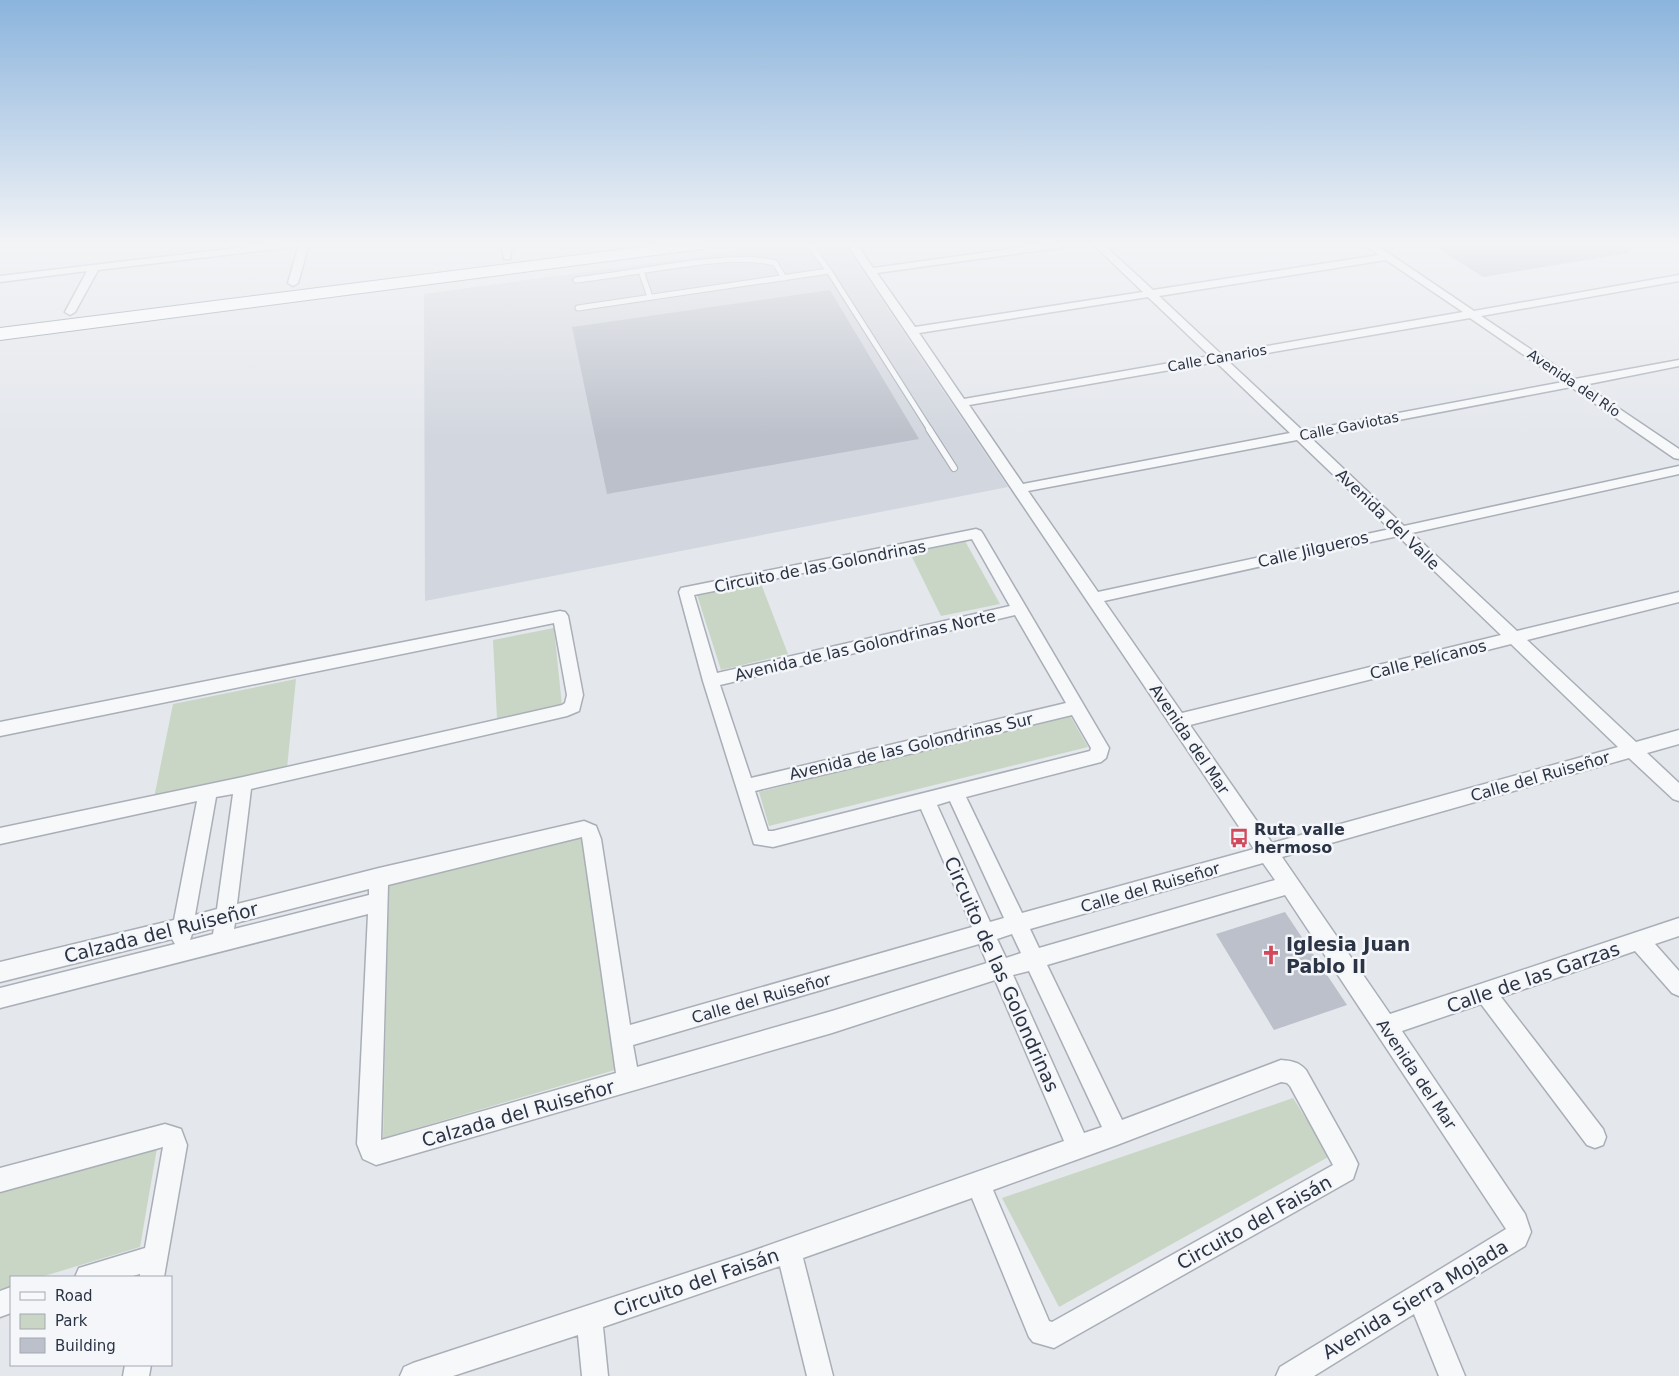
<svg xmlns="http://www.w3.org/2000/svg" width="1679" height="1376" viewBox="0 0 1679 1376" font-family="'DejaVu Sans',sans-serif">
  <rect width="100%" height="100%" fill="#e4e7ec"/>
  <path fill="#d2d6de" d="M793,244H844L1008,487L425,601L424,294Z"/>
  <g fill="#c9d6c5">
    <path d="M965,541L1000,604L941,616L909,551Z"/>
    <path d="M760,581L788,654L721,670L697,595Z"/>
    <path d="M554,628L562,706L497,719L493,640Z"/>
    <path d="M296,679L287,768L154,798L173,704Z"/>
    <path d="M1069,714L1088,747L769,826L759,792Z"/>
    <path d="M584,833L615,1070L383,1138L389,880Z"/>
    <path d="M1293,1098L1330,1156L1059,1307L1002,1198Z"/>
    <path d="M157,1148L140,1247L41,1277H11V1286L0,1290V1193Z"/>
  </g>
  <g fill="#bbc0ca">
    <path d="M1431,244H1629V253L1483,277Z"/>
    <path d="M830,290L919,439L607,494L572,327Z"/>
    <path d="M1285,912L1347,1005L1274,1030L1216,934Z"/>
  </g>
  <g fill="none" stroke-linecap="round" stroke-linejoin="round">
    <defs>
      <g id="service-far1">
        <path d="M809,244L829,271L930,430"/>
        <path d="M641,271L650,297"/>
        <path d="M576,280C616,275 655,268 694,263C721,260 749,257 775,263L784,278"/>
        <path d="M578,308L829,271"/>
      </g>
      <path id="service" d="M929,429L954,468"/>
      <g id="minor">
        <path d="M271,244H296L291,247L98,270L75,312L70,315L65,312L87,271L0,282V276Z"/>
        <path d="M299,244H309L298,283L293,286L288,283Z"/>
        <path d="M502,244H512L510,259H504Z"/>
        <path d="M847,244H857L873,268L1046,244H1069L1064,247L877,273L915,327L1143,292L1093,244H1103L1153,290L1379,255L1364,244H1375L1474,311L1679,275V281L1481,316L1575,379L1679,360V366L1584,385L1679,449V459L1674,458L1571,387L1310,437L1404,526L1679,466V474L1412,533L1517,631L1679,592V602L1527,640L1636,742L1679,730V744L1647,753L1679,783V801L1673,799L1629,758L1282,857L1390,1014L1679,918V936L1655,944L1679,971V996L1672,993L1635,951L1501,997L1603,1129L1606,1137L1603,1145L1595,1148L1587,1145L1481,1004L1402,1031L1525,1214L1531,1232L1525,1246L1434,1301L1465,1376H1439L1414,1314L1314,1376H1276L1280,1367L1506,1229L1285,895L1047,965L1122,1120L1281,1060C1292,1061 1299,1062 1306,1070L1354,1156L1358,1164L1353,1179L1054,1348L1033,1342L1029,1337L972,1198L803,1258L833,1376H807L780,1266L603,1327L608,1376H582L578,1335L453,1376H400L404,1367L413,1363L741,1255L1064,1141L995,980L832,1033L376,1165L363,1159L357,1144L368,914L0,1008V988L175,944L172,939L0,982V962L174,920L197,801L0,844V828L243,777L562,705L565,703L567,695L554,623L0,736V722L560,611L565,612L568,616L583,695L579,711L567,716L251,789L237,904L379,868L584,821L596,826L601,839L630,1025L972,927L921,809L773,847L754,844L703,681L679,592L681,588L976,529L981,531L983,534L1109,748L1106,758L1101,762L966,797L1022,913L1254,849ZM1386,260L1463,312L1221,354L1159,296ZM1148,297L1210,356L964,399L919,333ZM1470,318L1563,382L1303,431L1227,360ZM1216,362L1290,433L1023,484L969,405ZM1297,440L1390,529L1098,592L1028,491ZM1398,536L1501,635L1182,713L1104,601ZM972,539L1010,606L717,673L694,595ZM1015,615L1066,703L751,778L720,685ZM1511,644L1618,747L1272,843L1190,725ZM1072,715L1091,748L1090,751L773,831H768L755,791ZM233,794L217,909L195,915L216,797ZM950,801L1004,918L990,922L937,805ZM582,837L616,1073L381,1140L388,885ZM1263,863L1275,880L1039,948L1030,929ZM369,889V895L234,929L235,923ZM214,928L213,934L190,940L192,934ZM1012,934L1021,953L1006,958L997,939ZM979,944L987,963L832,1011L637,1067L633,1045ZM1029,971L1102,1127L1084,1133L1013,975ZM1281,1082L1287,1083L1290,1086L1333,1165L1052,1322L1049,1321L993,1190L1117,1145Z"/>
        <path d="M165,1124L181,1129L187,1145L164,1277H140V1274L129,1277H75L79,1268L145,1248L163,1147L0,1192V1168Z"/>
        <path d="M11,1287V1313L0,1317V1291Z"/>
        <path d="M125,1365H151L149,1376H123Z"/>
      </g>
      <path id="trunk" d="M666,244H709L707,247L701,249L0,340V328Z"/>
    </defs>
    <use href="#service-far1" stroke="#a9aeb7" stroke-width="7"/>
    <use href="#service" stroke="#a9aeb7" stroke-width="8"/>
    <use href="#minor" stroke="#a9aeb7" stroke-width="3"/>
    <use href="#trunk" stroke="#8b94a3" stroke-width="2"/>
    <use href="#service-far1" stroke="#f7f8fa" stroke-width="5"/>
    <use href="#service" stroke="#f7f8fa" stroke-width="6"/>
    <use href="#minor" fill="#f7f8fa" fill-rule="evenodd"/>
    <use href="#trunk" fill="#fff" fill-rule="evenodd"/>
  </g>
  <linearGradient id="sky" x2="0" y2="1"><stop stop-color="#8bb4dd"/><stop offset="0.56" stop-color="#f3f4f6"/><stop offset="1" stop-color="#f3f4f6" stop-opacity="0"/></linearGradient>
  <rect width="1679" height="436" fill="url(#sky)"/>
  <defs>
    <symbol id="bus-bare" viewBox="-9 -9 18 18"><path d="M-5-6H5V4H4V6H2V4H-2V6H-4V4H-5ZM-3.5-4V0h7V-4ZM-3.5 1.2v1.5H-2V1.2ZM2 1.2v1.5H3.5V1.2Z" fill="#d1495b" stroke="#f4f6f9" stroke-width="2.5" paint-order="stroke"/></symbol>
    <symbol id="church-bare" viewBox="-9 -9 18 18"><path d="M-1.2-6h2.4v3.5h3.3v2.4h-3.3V6h-2.4V-.1h-3.3v-2.4h3.3Z" fill="#d1495b" stroke="#f4f6f9" stroke-width="2.5" paint-order="stroke"/></symbol>
  </defs>
  <g fill-rule="evenodd">
    <use href="#bus-bare" x="1225" y="824" width="28" height="28"/>
    <use href="#church-bare" x="1257" y="941" width="28" height="28"/>
  </g>
  <g text-anchor="middle" stroke-width="5" stroke-linejoin="round" paint-order="stroke">
    <g font-size="14" fill="#2b3445" stroke="#f4f6f9">
      <text transform="translate(1217 358) rotate(-10)" y="5">Calle Canarios</text>
      <text transform="translate(1574 383) rotate(34)" y="5">Avenida del Río</text>
      <text transform="translate(1349 426) rotate(-11)" y="5">Calle Gaviotas</text>
    </g>
    <g font-size="16" fill="#2b3445" stroke="#f4f6f9">
      <text transform="translate(1388 519) rotate(44)" y="6">Avenida del Valle</text>
      <text transform="translate(1313 549) rotate(-13)" y="6">Calle Jilgueros</text>
      <text transform="translate(820 566) rotate(-11)" y="6">Circuito de las Golondrinas</text>
      <text transform="translate(865 645) rotate(-13)" y="6">Avenida de las Golondrinas Norte</text>
      <text transform="translate(1428 659) rotate(-14)" y="6">Calle Pelícanos</text>
      <text transform="translate(1190 739) rotate(56)" y="6">Avenida del Mar</text>
      <text transform="translate(911 746) rotate(-13)" y="6">Avenida de las Golondrinas Sur</text>
      <text transform="translate(1540 776) rotate(-16)" y="6">Calle del Ruiseñor</text>
      <text transform="translate(1150 887) rotate(-16)" y="6">Calle del Ruiseñor</text>
      <text transform="translate(761 998) rotate(-16)" y="6">Calle del Ruiseñor</text>
      <text transform="translate(1417 1074) rotate(56)" y="6">Avenida del Mar</text>
    </g>
    <g font-size="16" font-weight="bold" fill="#2b3445" stroke="#f4f6f9" text-anchor="start">
      <text x="1254" y="835">Ruta valle<tspan x="1254" dy="18">hermoso</tspan></text>
    </g>
    <g font-size="19" fill="#2b3445" stroke="#f4f6f9">
      <text transform="translate(161 932) rotate(-14)" y="7">Calzada del Ruiseñor</text>
      <text transform="translate(1002 974) rotate(66)" y="7">Circuito de las Golondrinas</text>
      <text transform="translate(1533 977) rotate(-19)" y="7">Calle de las Garzas</text>
      <text transform="translate(518 1113) rotate(-16)" y="7">Calzada del Ruiseñor</text>
      <text transform="translate(1254 1222) rotate(-29)" y="7">Circuito del Faisán</text>
      <text transform="translate(696 1282) rotate(-19)" y="7">Circuito del Faisán</text>
      <text transform="translate(1415 1299) rotate(-31)" y="7">Avenida Sierra Mojada</text>
    </g>
    <g font-size="19" font-weight="bold" fill="#2b3445" stroke="#f4f6f9" text-anchor="start">
      <text x="1286" y="951">Iglesia Juan<tspan x="1286" dy="22">Pablo II</tspan></text>
    </g>
  </g>
  <rect x="10" y="1276" width="162" height="90" fill="#f4f6f9" stroke="#a4a8b1"/>
  <rect x="20" y="1292" width="25" height="8" fill="#f7f8fa" stroke="#a4a8b1"/>
  <text x="55" y="1301" font-size="15" fill="#2b3445">Road</text>
  <rect x="20" y="1314" width="25" height="15" fill="#c9d6c5" stroke="#a4a8b1"/>
  <text x="55" y="1326" font-size="15" fill="#2b3445">Park</text>
  <rect x="20" y="1338" width="25" height="15" fill="#bbc0ca" stroke="#a4a8b1"/>
  <text x="55" y="1351" font-size="15" fill="#2b3445">Building</text>
</svg>
